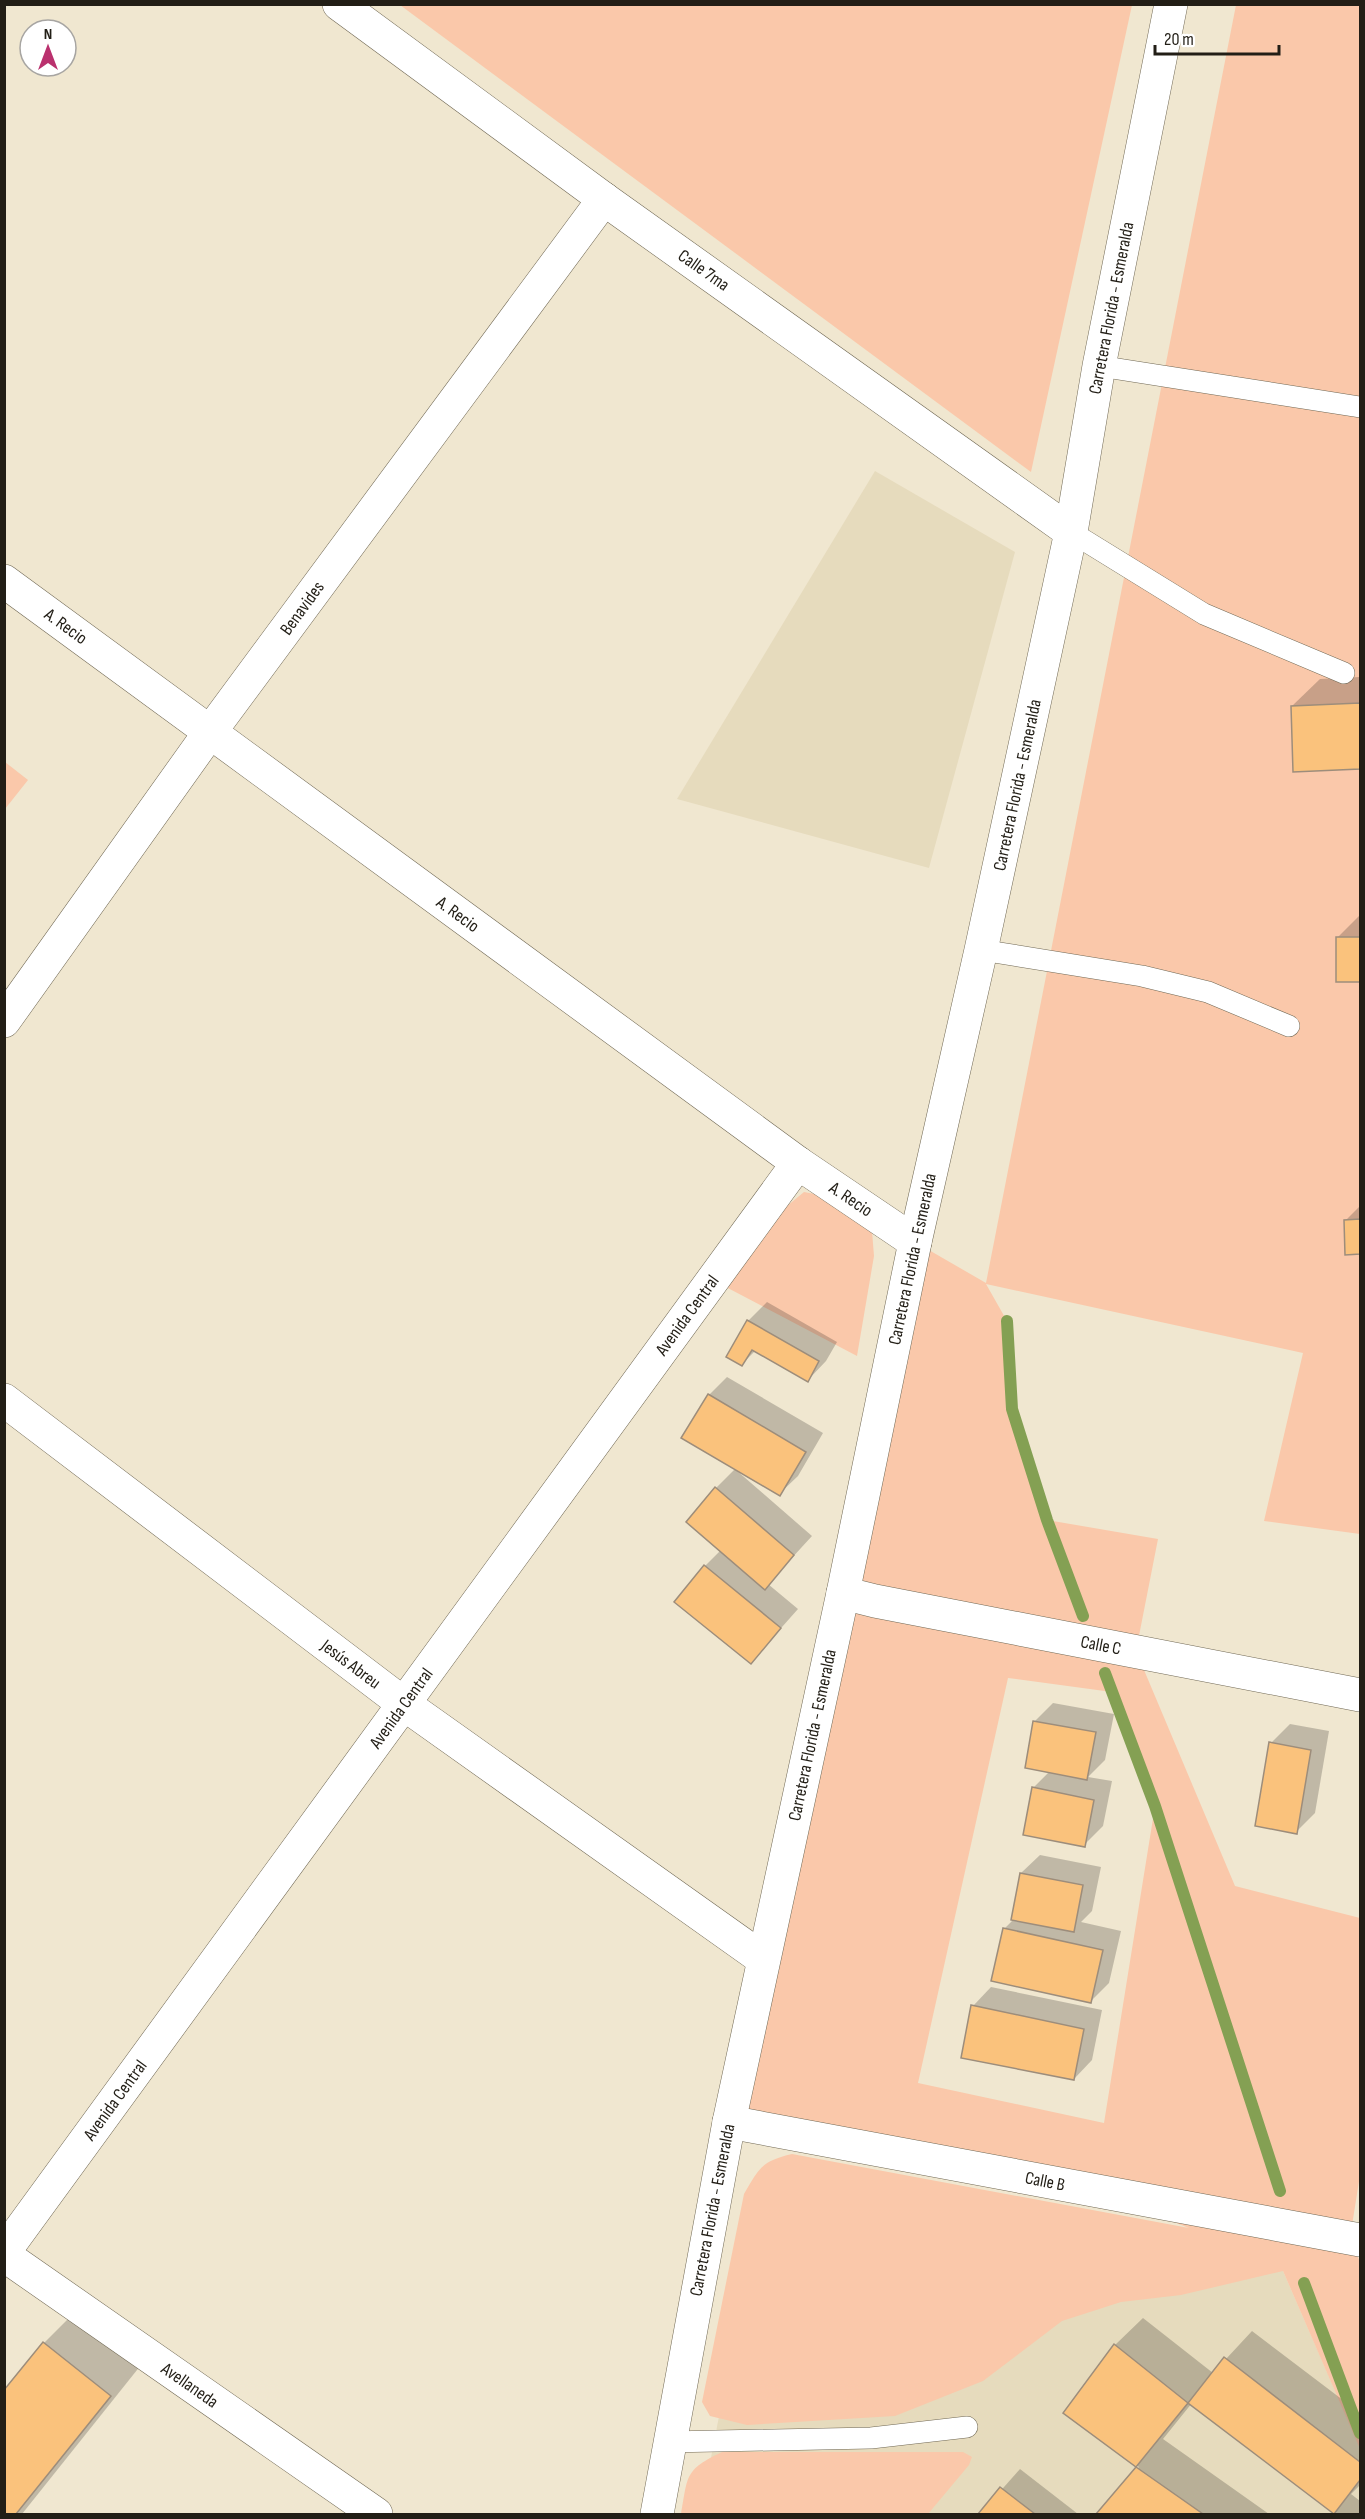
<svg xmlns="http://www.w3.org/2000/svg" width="1365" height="2519" viewBox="0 0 1365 2519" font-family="'Sofia Sans Condensed',sans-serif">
  <rect width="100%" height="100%" fill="#f0e7d0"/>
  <g fill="#e6dbbd">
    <path d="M875,471L1015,552L929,868L677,799Z"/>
    <path d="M766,2175L1283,2271L1360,2448V2514H700Z"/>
  </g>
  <g fill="#fac8aa" fill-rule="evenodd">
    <path d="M400,5H1132L1031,472Z"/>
    <path d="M1236,5H1360V1534L1264,1521L1303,1353L986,1284L1007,1321L1012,1409L1047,1520L1158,1539L1136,1651L1235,1886L1360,1918V2175L1350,2238L1360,2262V2449L1283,2271L1181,2295L1121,2302L1062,2321L983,2381L895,2416L747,2425L710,2416L702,2402L744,2194C759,2168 762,2161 792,2154L1189,2228L1093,2190L729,2122L915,1242L986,1283ZM1008,1678L1112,1692L1155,1806L1104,2123L918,2083Z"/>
    <path d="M5,762L28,780L5,809Z"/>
    <path d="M804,1192L825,1196L872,1231L874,1256L857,1356L724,1286L781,1211Z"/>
    <path d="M722,2452H963L972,2457L969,2465L928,2514H681C688,2476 684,2470 722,2452Z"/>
  </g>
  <g fill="#0003">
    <path d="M1360,677V768L1295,770L1292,706L1320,679Z"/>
    <path d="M1360,915V980L1338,981V937Z"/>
    <path d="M1360,1206V1253H1347L1346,1220Z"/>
    <path d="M767,1302L837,1342L826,1361L808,1380L756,1350L742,1364L748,1321Z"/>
    <path d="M727,1377L823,1433L798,1476L779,1494L736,1470L812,1536L768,1584L798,1609L751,1662L705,1566L721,1550L716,1488L736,1468L709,1395Z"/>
    <path d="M1053,1703L1114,1714L1105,1760L1088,1777L1112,1781L1103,1826L1084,1845L1033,1788L1050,1771L1034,1722Z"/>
    <path d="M1290,1724L1329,1731L1315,1813L1296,1832L1271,1743Z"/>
    <path d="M1040,1855L1101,1867L1092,1911L1081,1922L1121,1931L1109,1983L1090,2002L1005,1928L1012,1921L1021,1873Z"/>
    <path d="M991,1987L1102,2010L1092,2060L1074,2079L973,2006Z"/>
    <path d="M79,2308L145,2360L22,2514H4V2392L44,2343Z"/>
    <path d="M1143,2318L1213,2373L1252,2331L1360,2413V2485L1351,2494L1360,2501V2514H1335L1192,2403L1163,2439L1269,2514H1098L1139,2467L1065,2413L1115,2345Z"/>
    <path d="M1020,2469L1078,2514H980Z"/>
  </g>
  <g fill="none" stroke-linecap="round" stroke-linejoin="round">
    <g stroke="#84a053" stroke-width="12">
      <path d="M1007,1321L1012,1409L1047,1520L1083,1616"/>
      <path d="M1105,1673L1155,1806L1280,2191"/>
      <path d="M1304,2283L1360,2433"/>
    </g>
  </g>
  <g fill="#fac27c" stroke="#9d8d7b" stroke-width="1.5">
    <path d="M1360,703V769L1293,772L1291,706Z"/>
    <rect x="1336" y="937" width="24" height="45"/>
    <path d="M1360,1219V1254L1345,1255L1344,1220Z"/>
    <path d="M747,1320L819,1361L808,1382L752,1350L742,1366L726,1357Z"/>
    <path d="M708,1394L806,1452L780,1496L681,1438Z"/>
    <path d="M715,1487L794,1555L765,1590L686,1522Z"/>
    <path d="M704,1565L781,1628L751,1664L674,1602Z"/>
    <path d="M1033,1721L1096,1732L1087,1780L1025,1768Z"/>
    <path d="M1269,1742L1311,1750L1297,1834L1255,1826Z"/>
    <path d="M1032,1787L1094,1800L1085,1847L1023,1835Z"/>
    <path d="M1020,1873L1083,1885L1074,1932L1011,1920Z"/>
    <path d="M1003,1928L1103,1950L1091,2003L991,1981Z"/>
    <path d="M971,2005L1084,2029L1074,2080L961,2058Z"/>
    <path d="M43,2342L111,2396L16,2514H4V2390Z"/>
    <path d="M1114,2344L1188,2403L1136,2467L1063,2413Z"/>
    <path d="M1224,2357L1360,2462V2480L1334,2514L1188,2403Z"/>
    <path d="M1136,2467L1203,2514H1096Z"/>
    <path d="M1000,2487L1035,2514H978Z"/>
  </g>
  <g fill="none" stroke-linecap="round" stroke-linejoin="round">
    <defs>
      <g id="service">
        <path d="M1099,366L1360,407"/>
        <path d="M1071,532L1204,614L1344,673"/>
        <path d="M981,950L1142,976L1208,992L1289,1026"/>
        <path d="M669,2442L871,2438L967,2427"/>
      </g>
      <g id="minor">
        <path d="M339,4L604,199L1071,532"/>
        <path d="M4,581L798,1163L915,1242"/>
        <path d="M4,1021L210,732L604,199"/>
        <path d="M4,1400L404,1704L763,1959"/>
        <path d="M843,1593L875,1601L1360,1695"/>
        <path d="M729,2122L1360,2240"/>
        <path d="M4,2252L798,1163"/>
      </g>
      <path id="tertiary" d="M4,2255L376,2514"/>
      <path id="secondary" d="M657,2514L729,2122L843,1593L915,1242L981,950L1071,532L1099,366L1171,4"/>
    </defs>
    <use href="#service" stroke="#706854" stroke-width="22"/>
    <use href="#minor" stroke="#706854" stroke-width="34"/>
    <use href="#tertiary" stroke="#706854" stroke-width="34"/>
    <use href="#secondary" stroke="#706854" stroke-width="34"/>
    <use href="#service" stroke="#fff" stroke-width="21"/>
    <use href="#minor" stroke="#fff" stroke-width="33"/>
    <use href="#tertiary" stroke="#fff" stroke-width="33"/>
    <use href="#secondary" stroke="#fff" stroke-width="33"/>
  </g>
  <g text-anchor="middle" stroke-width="6" stroke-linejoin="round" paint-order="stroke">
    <g font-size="18" fill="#221e16" stroke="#fff">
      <text transform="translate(704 270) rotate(35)" y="6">Calle 7ma</text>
      <text transform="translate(1111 308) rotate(-79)" y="6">Carretera Florida - Esmeralda</text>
      <text transform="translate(302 608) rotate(-54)" y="6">Benavides</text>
      <text transform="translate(66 626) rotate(36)" y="6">A. Recio</text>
      <text transform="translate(1017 785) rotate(-78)" y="6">Carretera Florida - Esmeralda</text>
      <text transform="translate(458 914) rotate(36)" y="6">A. Recio</text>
      <text transform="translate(851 1199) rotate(34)" y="6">A. Recio</text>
      <text transform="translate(912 1259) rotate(-78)" y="6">Carretera Florida - Esmeralda</text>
      <text transform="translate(687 1315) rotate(-54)" y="6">Avenida Central</text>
      <text transform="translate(1101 1645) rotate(11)" y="6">Calle C</text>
      <text transform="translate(351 1664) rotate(37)" y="6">Jesús Abreu</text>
      <text transform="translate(401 1708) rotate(-54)" y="6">Avenida Central</text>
      <text transform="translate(812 1735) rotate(-78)" y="6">Carretera Florida - Esmeralda</text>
      <text transform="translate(115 2100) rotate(-54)" y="6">Avenida Central</text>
      <text transform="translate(1045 2181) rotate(11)" y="6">Calle B</text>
      <text transform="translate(712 2210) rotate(-79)" y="6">Carretera Florida - Esmeralda</text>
      <text transform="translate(190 2385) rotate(35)" y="6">Avellaneda</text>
    </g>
  </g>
  <rect width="1365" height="2519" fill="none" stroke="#221e16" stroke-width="12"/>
  <g transform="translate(48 48)"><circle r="28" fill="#ffffff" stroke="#a7a5a2" stroke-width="1.5"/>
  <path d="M0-4.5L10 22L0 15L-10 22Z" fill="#ba316e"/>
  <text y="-9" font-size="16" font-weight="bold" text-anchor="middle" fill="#221e16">N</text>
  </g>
  <path d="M1155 45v9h124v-9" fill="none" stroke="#221e16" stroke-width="3"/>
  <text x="1164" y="45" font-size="18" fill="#221e16" stroke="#ffffff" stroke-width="4.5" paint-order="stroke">20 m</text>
</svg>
